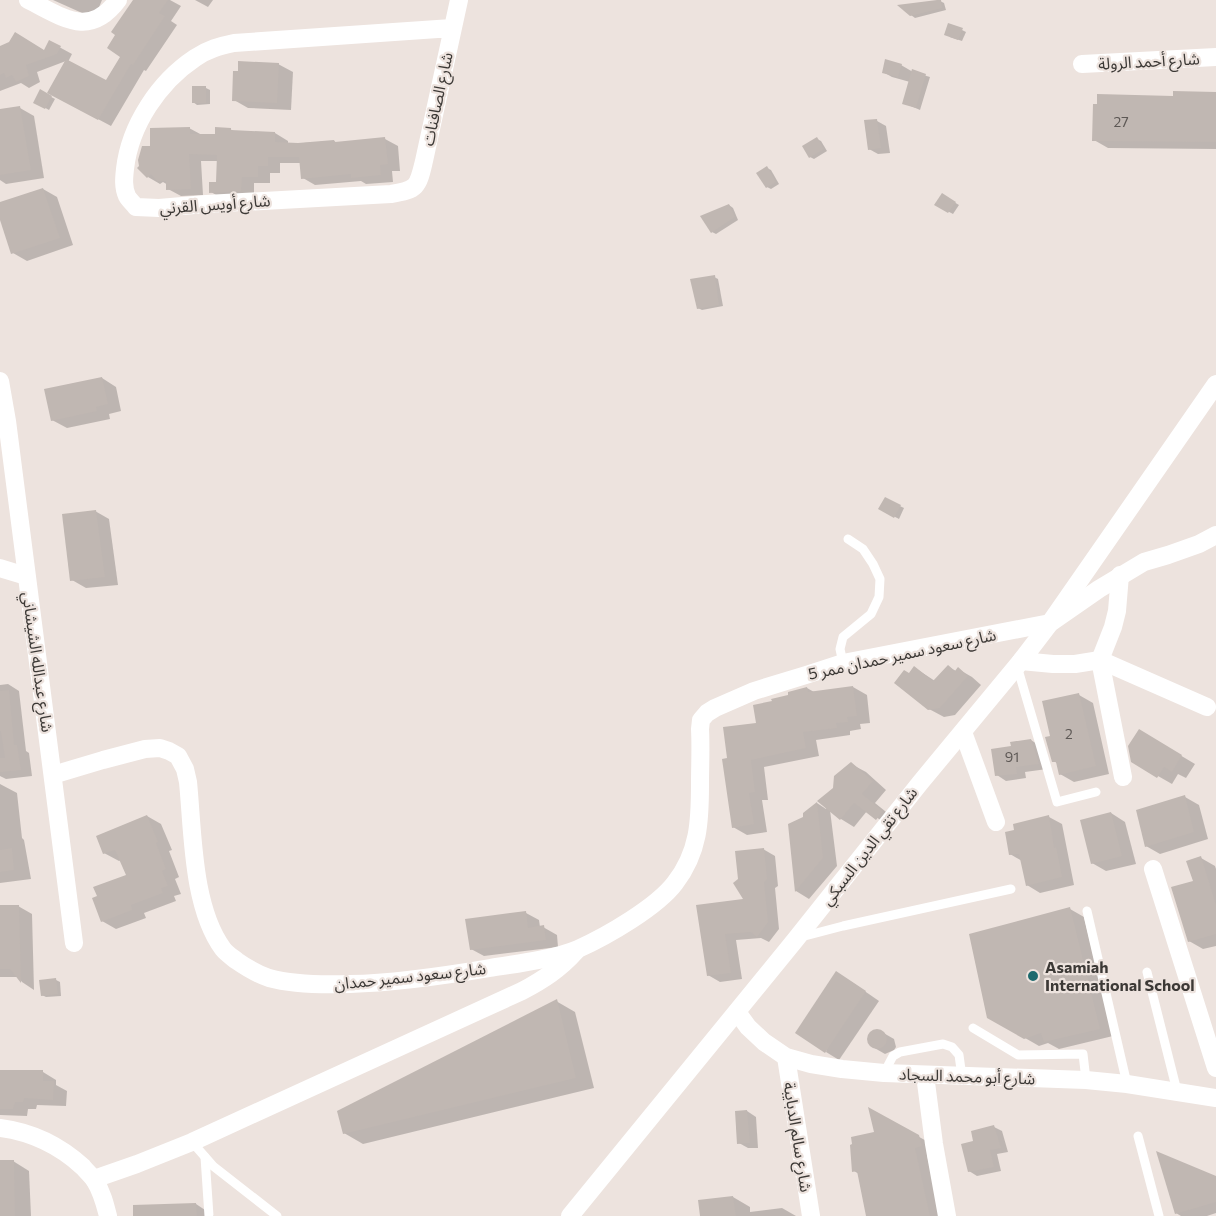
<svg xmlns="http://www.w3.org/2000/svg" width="1216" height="1216" viewBox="0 0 1216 1216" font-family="Commissioner,'Noto Sans Arabic',sans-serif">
  <rect width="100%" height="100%" fill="#ede3de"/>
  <g fill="#0003">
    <path d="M53,0H102L95,17H91Z"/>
    <path d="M146,0H170L181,6L171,21L177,25L146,71L144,70L111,126L62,100L66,61L37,72L40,82L29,88L21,83L0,91V47L44,52L50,42L72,54L68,62L106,82L122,56Z"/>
    <path d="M195,0H213L208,7Z"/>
    <path d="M940,1L944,3L946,10L915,18L911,15Z"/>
    <path d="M962,30L966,32L962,41L950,37Z"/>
    <path d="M278,64L293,72L291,110L248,108L234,100L239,73Z"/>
    <path d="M901,65L913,72L930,77L920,110L904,103L910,82L892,77L883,72Z"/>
    <path d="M206,88L210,90V104L197,105L193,102Z"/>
    <path d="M40,91L55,99L49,110L35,102Z"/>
    <path d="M1216,94V149L1108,148L1094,140L1174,98Z"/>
    <path d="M20,108L34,116L44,178L6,184L0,180V111Z"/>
    <path d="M877,121L886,126L890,153L878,154L869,149Z"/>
    <path d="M189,128L202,135H217L230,129L235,132L275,133L288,141V144L334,141L337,143L385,139L398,146L400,171H392L393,182L366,184L361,181L315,185L303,178L301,163H280V173H270V183H254V197L223,199L211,192L217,184L218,161H201L203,195L181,196L168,189V185L163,182L160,184L148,177L151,148Z"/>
    <path d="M817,139L821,141L827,151L814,159L810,157Z"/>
    <path d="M767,168L771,170L779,184L771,189L767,187Z"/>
    <path d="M43,189L57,197L73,245L27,261L13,253L0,216V204Z"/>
    <path d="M942,195L959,205L953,214L936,205Z"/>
    <path d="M729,205L733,208L738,220L716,234L712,232Z"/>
    <path d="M714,277L718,279L723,306L702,310L698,308Z"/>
    <path d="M102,378L116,387L121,411L109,414L110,419L67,428L52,420Z"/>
    <path d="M885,499L904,508L899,519L880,509Z"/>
    <path d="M95,511L109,519L118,585L86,588L72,580Z"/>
    <path d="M948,667L956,671L958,669L972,677L981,685L955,715L944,717L929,709L909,675L915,668L935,681Z"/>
    <path d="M8,684L19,691L26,751L29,753L32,776L6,779L0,776V685Z"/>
    <path d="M853,687L867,695L870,723L860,724L861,729L850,731V735L816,740L819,756L764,767L768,800H762L767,832L747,835L733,827L728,759L758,724L790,697L807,688L814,692Z"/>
    <path d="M1079,695L1093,703L1109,774L1074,782L1060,774L1058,764L1054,761L1052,737Z"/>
    <path d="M1153,739L1195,764L1186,778L1178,774L1172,784L1158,776Z"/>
    <path d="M1031,740L1040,746L1047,769L1025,772L1026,778L1006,781L997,775L1013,747Z"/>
    <path d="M851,764L866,772L886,790L875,803L896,820L891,827L867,811L854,827L841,819L830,810L837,866L809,899L796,891L790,825L804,818L817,803L826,809L835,788Z"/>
    <path d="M0,784L17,793L22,838L24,840L31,879L0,883Z"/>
    <path d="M1185,797L1199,805L1208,839L1160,854L1146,846Z"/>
    <path d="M1111,813L1125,822L1136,864L1106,871L1092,863Z"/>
    <path d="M147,816L161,824L172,850L169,851L179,877L175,879L181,894L174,896L176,901L144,913L146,918L116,929L102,921L128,876L121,860L119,861L104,853Z"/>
    <path d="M1049,817L1062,824L1074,885L1040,893L1027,885L1022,861L1010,854Z"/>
    <path d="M763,849L775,856L778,886L775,888L779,929L769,942L761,938L736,940L742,979L720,982L708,975L698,906L746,900Z"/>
    <path d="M1201,858L1215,866L1216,869V946L1203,949L1189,941L1195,882Z"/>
    <path d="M18,906L32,914L34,990L22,982L18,977H0V907Z"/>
    <path d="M1070,909L1084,917L1113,1036L1059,1049L1048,1043L1039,1046L989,1017Z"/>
    <path d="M526,913L539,920L540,927H543L557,935L558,947L484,956L471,949Z"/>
    <path d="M56,980L60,982L61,996L46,997L42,995Z"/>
    <path d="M850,981L879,1001L839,1060L826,1052Z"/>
    <path d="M556,1001L575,1012L594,1088L363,1144L344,1133Z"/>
    <path d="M875,1031H880L894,1039L896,1047L894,1050L885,1054L871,1046L869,1041L870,1036Z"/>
    <path d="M0,1071L43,1072L56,1080V1085L67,1091L66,1106L37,1105L36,1109H28L27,1116L0,1115Z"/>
    <path d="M870,1110L932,1144L934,1153L927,1155L941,1216H867L859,1174L854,1171L876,1133Z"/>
    <path d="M747,1111L756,1117L758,1148H748L739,1143Z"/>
    <path d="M994,1127L1002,1131L1008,1152L997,1154L1001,1171L977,1176L969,1171L975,1142Z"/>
    <path d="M13,1161L29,1171L31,1216H0V1162Z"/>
    <path d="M1216,1178V1213L1207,1216H1181L1176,1213Z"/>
    <path d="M733,1197L750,1207V1212L782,1208L796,1216H702Z"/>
    <path d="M196,1204L214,1216H154Z"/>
  </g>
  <g fill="#c0b7b2">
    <path d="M133,0H168L159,13L165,16L133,65L131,64L98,120L47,93L66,59L106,80L120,57L107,48L115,35L111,32Z"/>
    <path d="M937,0H941L942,8L910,16L897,5Z"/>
    <path d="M948,23L963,28L958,40L944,35Z"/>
    <path d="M15,32L44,50L49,40L61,46L57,54L26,65L29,76L16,82L12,75L6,78L4,73L0,75V46L9,42Z"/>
    <path d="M885,59L902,64L898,77L882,73Z"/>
    <path d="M238,61L279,63L277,103L232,101L233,71H238Z"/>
    <path d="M912,69L926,74L916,108L902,104Z"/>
    <rect x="192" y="86" width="14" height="17"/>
    <path d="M40,89L52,96L45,109L33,103Z"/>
    <path d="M1173,91L1216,92V142L1092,141L1093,104H1097V94L1173,96Z"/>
    <path d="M20,106L31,170L0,175V109Z"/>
    <path d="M877,119L881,148L868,150L864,120Z"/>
    <path d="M190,127V134H215V127L231,128V130L275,132V142L298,143L334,140L335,142L385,137L388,164L380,165L381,175L351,178V174L301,179L299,157H268V166H258V177H242L241,191L209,193V182H216L217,155L189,154L191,189L166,190V181H157L151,174L147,178L137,168L139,166L138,160L142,146H150V128Z"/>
    <path d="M817,137L824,149L809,158L802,146Z"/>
    <path d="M767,166L776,182L766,188L756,173Z"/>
    <path d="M43,188L60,238L11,254L0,220V202Z"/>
    <path d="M942,193L956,202L948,213L934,205Z"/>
    <path d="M729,204L735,217L711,233L700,216Z"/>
    <path d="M715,275L719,305L697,309L690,279Z"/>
    <path d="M102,377L108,404L96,407L97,411L51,421L44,389Z"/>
    <path d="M885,497L901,505L894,518L878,509Z"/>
    <path d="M96,510L105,577L70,581L62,514Z"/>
    <path d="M948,665L955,671L958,667L968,676L940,708L928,710L894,683L904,670L909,673L914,666L933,681Z"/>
    <path d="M853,686L857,716L847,717L848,722L836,723L837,728L803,732L806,748L751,760L755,792L749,793L754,824L732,828L722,759L727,758L723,727L756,723L753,705L772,701L771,699L788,695V692L807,687L808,692Z"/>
    <path d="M9,690L14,745H17L21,770L0,772V758H5L1,731H0V691Z"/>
    <path d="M1079,693L1096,766L1059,775L1056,762H1052L1045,737L1050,736L1042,701Z"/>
    <path d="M1139,729L1182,755L1172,772L1164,767L1157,778L1131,762L1128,746Z"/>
    <path d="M1031,739L1039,764L1016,767L1017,774L995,776L991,749L1011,746L1010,742Z"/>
    <path d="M851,762L873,781L862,794L883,811L876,820L854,803L840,820L817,801L833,788L834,776Z"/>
    <path d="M1185,795L1194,832L1145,847L1136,810Z"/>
    <path d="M817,802L823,858L795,892L788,824L803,817V813Z"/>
    <path d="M1111,812L1122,856L1091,864L1080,820Z"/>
    <path d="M147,815L158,842L156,843L166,869L162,871L168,886L161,888L163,893L131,905L132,910L101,922L92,898L97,896L93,887L126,875L115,850L103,854L96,836Z"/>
    <path d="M1049,815L1054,848L1056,847L1062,877L1026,886L1019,854L1009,855L1005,832L1014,830L1013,824Z"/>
    <path d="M12,848L14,870L0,872V850Z"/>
    <path d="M764,848L767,879L764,882L768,922L757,937L751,932L725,934L731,973L707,976L696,905L743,899L733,883L738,879L735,851Z"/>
    <path d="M1201,856L1216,905V934L1188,942L1171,887L1193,881L1186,861Z"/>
    <path d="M0,905H19L21,983L10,969H0Z"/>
    <path d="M1070,907L1100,1029L1044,1042L1041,1033L1024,1039L987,1018L969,934Z"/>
    <path d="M526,911L528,928L544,925L546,940L470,950L465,919Z"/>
    <path d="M836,971L866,991L825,1053L795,1033Z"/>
    <path d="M56,978L58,994L41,996L39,980Z"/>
    <path d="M557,999L576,1078L343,1134L337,1111Z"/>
    <circle cx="877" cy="1039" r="10"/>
    <path d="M0,1070H43V1081H54L53,1100L24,1098L23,1102H15L13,1109H0Z"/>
    <path d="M868,1107L919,1135L922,1146L915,1148L930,1216H866L857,1171L852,1172L850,1145L852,1144L851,1137L874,1132Z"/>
    <path d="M747,1110L750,1143L737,1144L735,1111Z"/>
    <path d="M994,1125L1001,1148L990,1150L994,1167L968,1172L961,1144L973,1141L971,1131Z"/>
    <path d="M1156,1151L1216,1176V1202L1175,1214Z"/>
    <path d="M0,1160H14L15,1216H0Z"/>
    <path d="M733,1196L736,1216H700L698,1200Z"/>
    <path d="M196,1203L197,1216H133V1205Z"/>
  </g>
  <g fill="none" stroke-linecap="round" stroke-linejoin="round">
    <g stroke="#fff" stroke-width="9">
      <path d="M843,663L840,649L843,637L871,614L879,597L880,579L873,564L863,549L848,539"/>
      <path d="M1017,666L1057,802L1096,792"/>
      <path d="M1087,911L1127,1084"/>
      <path d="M801,937L843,926L1011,889"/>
      <path d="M1147,972L1177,1091"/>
      <path d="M973,1028L1018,1055L1083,1054L1086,1080"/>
      <path d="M884,1073L893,1056L900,1052L943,1044L952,1047L959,1055L962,1077"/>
      <path d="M1138,1136L1159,1216"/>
      <path d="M192,1142L213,1166L277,1216"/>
      <path d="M205,1157L209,1216"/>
    </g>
    <g stroke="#fff" stroke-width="18">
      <path d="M28,0C63,17 89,39 118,0"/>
      <path d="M452,28L234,43C220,46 208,49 195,58C159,82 130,125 125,169C124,178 123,187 127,196C129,200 133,203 136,207L159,208L206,204L391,194C418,190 418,186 424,161L459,0"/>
      <path d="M1082,64L1216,57"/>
      <path d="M0,381L7,421L74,943"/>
      <path d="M0,568L26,576"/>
      <path d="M1120,575L1117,611L1113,627L1100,660L1123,777"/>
      <path d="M1021,661L1053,664H1075L1100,660L1207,707"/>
      <path d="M963,732L996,822"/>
      <path d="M53,775L103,760L145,749L160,748L169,751L178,756L185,769L188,782C193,832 192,907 223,949C227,954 232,957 237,961C247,968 257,974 269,978C295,985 323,985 350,984C397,983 443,976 490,968C515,964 555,959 578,949C607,936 657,907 675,883C699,852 700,821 700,784C700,766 701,747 700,729L701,720L707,713L715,708L754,691L806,675L843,663L1050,623L1216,384"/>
      <path d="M1153,869L1216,1068"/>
      <path d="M737,1012L748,1027L764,1042L786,1057L811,1064L842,1069L884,1073L1086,1080L1127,1084L1216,1098"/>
      <path d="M786,1057L811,1216"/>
      <path d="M925,1075L934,1144L947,1216"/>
      <path d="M0,1128C31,1132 60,1146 83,1167C87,1172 92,1176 95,1181C102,1192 105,1204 108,1216"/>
      <path d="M94,1179L137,1164L192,1142L522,991C543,980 560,969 576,951"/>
      <path d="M570,1216L796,939L920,783L1021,661L1050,623L1099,589L1144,562L1168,555L1199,544L1216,535"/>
    </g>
  </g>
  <circle fill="#1c696d" stroke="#ede3de" stroke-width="2" cx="1033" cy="976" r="6"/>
  <g text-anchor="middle" stroke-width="4.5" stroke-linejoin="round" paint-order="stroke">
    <g font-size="14" fill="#5d5855">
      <text x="1121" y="127">27</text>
      <text x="1069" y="739">2</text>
      <text x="1012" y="762">91</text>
    </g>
    <g font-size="16" fill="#3c3936" stroke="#ede3de">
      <text transform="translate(1149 61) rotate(-3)" y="6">شارع أحمد الرولة</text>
      <text transform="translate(437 99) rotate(-78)" y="6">شارع الصافنات</text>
      <text transform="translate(215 204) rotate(-4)" y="6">شارع أويس القرني</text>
      <text transform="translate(902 654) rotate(-12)" y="6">شارع سعود سمير حمدان ممر 5</text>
      <text transform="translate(38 662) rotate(82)" y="6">شارع عبدالله الشيشاني</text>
      <text transform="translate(869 846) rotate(-52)" y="6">شارع تقي الدين السبكي</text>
      <text transform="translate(410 976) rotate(-6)" y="6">شارع سعود سمير حمدان</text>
      <text transform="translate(967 1076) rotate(2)" y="6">شارع أبو محمد السجاد</text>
      <text transform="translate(798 1137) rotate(81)" y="6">شارع سالم الدبايبة</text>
    </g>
    <g font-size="16" font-weight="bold" fill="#3c3936" stroke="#ede3de" text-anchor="start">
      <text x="1045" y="973">Asamiah<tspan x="1045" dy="18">International School</tspan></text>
    </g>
  </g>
</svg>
